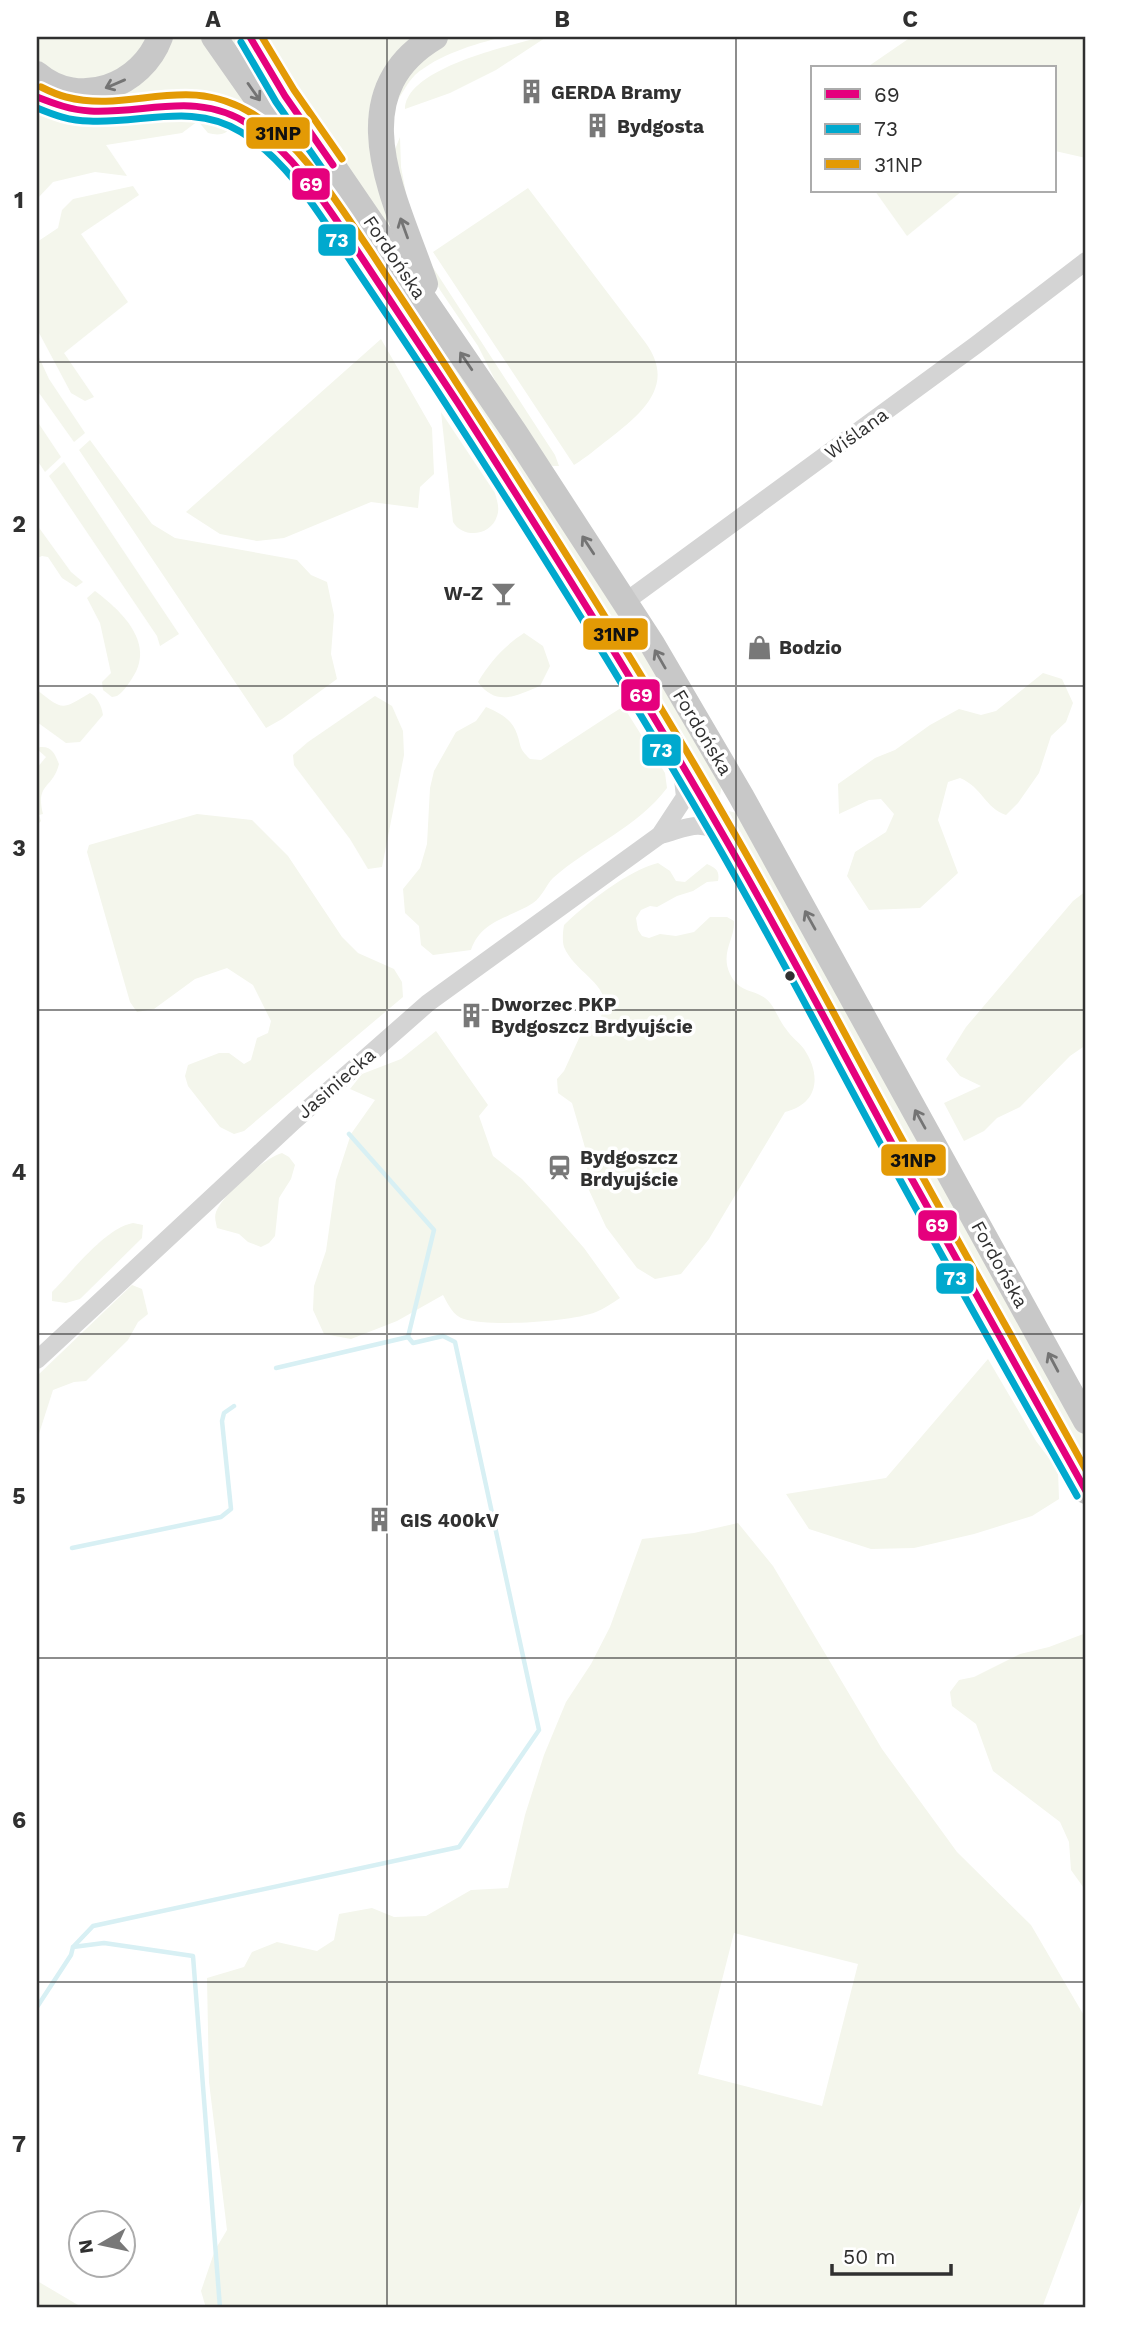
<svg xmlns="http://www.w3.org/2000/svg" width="1123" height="2345" viewBox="0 0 1123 2345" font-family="'Work Sans',sans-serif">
  <rect width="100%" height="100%" fill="#fff"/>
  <g fill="#f4f6ec" fill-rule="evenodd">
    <path d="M37,37H151L145,51L106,80H72L37,64Z"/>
    <path d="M167,37H201L260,121L86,100Z"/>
    <path d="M225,37H235L499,426L596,575L722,786L720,795H713L348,219L263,89Z"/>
    <path d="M263,37H423L382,88L414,269L294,91Z"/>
    <path d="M447,37H503C474,44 438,55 415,75C407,83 402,94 396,103L395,87Z"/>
    <path d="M541,37L545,38L496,70L450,93L405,109C406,68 509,46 541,37Z"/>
    <path d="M911,37H1086V158L1055,151V68H866Z"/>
    <path d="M37,109L203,115L233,123C229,135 219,136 208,133L198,121L182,133L106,145L127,176L95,172L53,182L37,199Z"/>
    <path d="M400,137L401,167L409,209L421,249L538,429L555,455L559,466H553L547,463L504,398L478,346L440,290L418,247L394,152Z"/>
    <path d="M133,186L139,195L81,234L128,302L64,353L94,397L85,401L71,393L37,329V242L58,228L62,210L73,199Z"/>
    <path d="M528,188L645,342C677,385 642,413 609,439C597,448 587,457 574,465L433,252Z"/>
    <path d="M875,191H962L907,236Z"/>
    <path d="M381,339L432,428L434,474L420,487L418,508L371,502L284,538L257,541L220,534L186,512Z"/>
    <path d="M37,353L49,379L85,433L74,442L37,390Z"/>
    <path d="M441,412L495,493C497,501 500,508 497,516C491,536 463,539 453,522Z"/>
    <path d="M37,421L61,457L45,472L37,460Z"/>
    <path d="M90,440L152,524L175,538L297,560L311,575L327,582L334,615L331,654L337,679L282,719L266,728L79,450Z"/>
    <path d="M64,462L179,634L160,646L157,636L49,476Z"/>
    <path d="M37,525L71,572L83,582L76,587L62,578L48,557L42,556L37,558Z"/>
    <path d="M95,591C123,612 157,645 131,680C127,686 123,692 117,696L112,697L103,690L102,682L111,673L100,623L87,598Z"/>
    <path d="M524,633L543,646L550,666L540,686C516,696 496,707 478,682C490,662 504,646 524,633Z"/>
    <path d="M1043,673L1062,679L1073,703L1066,722L1051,736L1039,773L1018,803L1006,815C985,808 982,787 960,778L948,782L938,820L958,873L920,908L869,910L847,876L855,852L886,832L894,814L881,799L869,800L839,814L838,784L875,758L895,750L930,725L959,709L981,715L996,711Z"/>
    <path d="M37,690C64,711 61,710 90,693C97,696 102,707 103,715L80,742L66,743L37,722Z"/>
    <path d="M375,696L392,706L403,731L404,755L382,867L368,869L350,839L294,765L293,755L308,742Z"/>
    <path d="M486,707C500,713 512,719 517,734C522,748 518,747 530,759L541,760L613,713L621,708L625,709L665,773L667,788C638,827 589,846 553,878C546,885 542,897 533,903C510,918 481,920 471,950L433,955L421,945L419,926L405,913L403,889L420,868L427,844L430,788L434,771L456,732L476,721Z"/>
    <path d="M40,747C52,746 55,754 59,764C53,789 35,783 43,814L39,815L41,821L38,824L37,768L46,757L37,749Z"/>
    <path d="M729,811L743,815L1086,1434V1470L728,823Z"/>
    <path d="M197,814L252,820L288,856L342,937L358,953L394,969L402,982L403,997L244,1131L234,1134L220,1127L188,1086L185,1076L188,1065L219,1053H229L244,1064L251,1060L257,1038L268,1033L271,1021L253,985L227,968L195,979L154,1009L137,1012L130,1002L87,852L89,845Z"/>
    <path d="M658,863L670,871L676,881L685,882L707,864C716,868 720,871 718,881L707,882L693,891L677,896L657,907L650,906L641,910L636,918L638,930L642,936L649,938L660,934L676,936L694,932L710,917H727L734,921C735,940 720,952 730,974C739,993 753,989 765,998C774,1004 779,1021 786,1029C791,1037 799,1042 804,1049C822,1076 818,1104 785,1112L709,1239L681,1274L655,1279L637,1268L606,1227L588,1188L586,1151L572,1103L558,1093L557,1079L564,1071L586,1023L599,1020C619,986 577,977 564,947C562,940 563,931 564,925C587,903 627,871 658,863Z"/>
    <path d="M1086,891V1045L1070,1056L1020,1107L997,1118L984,1131L964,1141L944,1103L981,1086L960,1076L946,1059L966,1027L1073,901Z"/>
    <path d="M436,1031L488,1105L479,1116L493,1156L522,1179L549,1208L584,1248L620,1298C612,1303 604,1309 596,1312C571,1322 489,1327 464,1319C453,1316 448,1304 443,1295L397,1321L351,1339L324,1334L313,1310L314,1286L326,1251L336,1180L351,1134L375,1100L350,1089L362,1074L401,1059Z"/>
    <path d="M282,1153L289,1157L295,1165L291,1179L279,1198L275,1236L269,1243L261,1247L248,1242L239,1234L217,1228C216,1222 214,1218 216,1212C223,1194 264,1158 282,1153Z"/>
    <path d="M133,1223L143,1225L142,1238L80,1299L66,1303L52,1301V1292C72,1272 105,1228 133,1223Z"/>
    <path d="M132,1285L142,1289L148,1314L138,1322L128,1340L86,1381L74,1382L53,1390L37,1440V1376Z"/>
    <path d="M988,1359L1036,1441L1058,1470L1059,1499L1032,1516L974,1534L914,1548L871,1549L809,1529L786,1494L886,1478Z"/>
    <path d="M738,1523L773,1566L882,1749L957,1852L1031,1925L1086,2019V2191L1042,2308H206L201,2291L215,2250L227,2230L209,2082L207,1978L244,1967L252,1952L277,1942L317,1951L334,1940L339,1914L372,1908L394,1917L426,1916L471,1890L508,1888L525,1815L544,1755L566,1702L591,1664L610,1627L642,1539L694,1533ZM734,1933L858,1964L822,2106L698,2074Z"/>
    <path d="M1086,1633V1891L1071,1870L1069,1842L1060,1822L993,1771L976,1724L952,1706L950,1692L959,1680L974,1677L1020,1654L1049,1647Z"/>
    <path d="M37,2278L39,2282L83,2308H37Z"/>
  </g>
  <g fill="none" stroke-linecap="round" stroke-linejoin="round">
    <g stroke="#d8f0f4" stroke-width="4.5">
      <path d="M276,1368L408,1337"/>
      <path d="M72,1548L221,1517L231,1509L222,1421L224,1413L234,1406"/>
      <path d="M73,1947L104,1943L193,1956L220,2308"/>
      <path d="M37,2007L71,1955L73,1947L93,1926L459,1847L539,1730L455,1342L443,1336L413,1343L408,1337L434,1230L349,1134"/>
    </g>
    <g stroke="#d4d4d4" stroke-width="18">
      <path d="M625,602L976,345L1086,261"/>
      <path d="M660,835C687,828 697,819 723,833"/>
      <path d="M37,1360L294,1121L428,1003L660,835L685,797L682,770"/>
    </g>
    <g stroke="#c8c8c8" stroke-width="26">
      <path d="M214,37L277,127L306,179L390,299L527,511L645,700L723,833L915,1186L1086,1491"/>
      <path d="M250,37L285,96L515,433L652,644L741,796L1086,1421"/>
      <path d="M37,74C79,110 142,86 160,37"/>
      <path d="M37,97C99,133 166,85 226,110C248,120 264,136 281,153"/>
      <path d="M425,284C398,203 336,96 435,37"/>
    </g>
    <defs>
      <g id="bus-1">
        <path d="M250,37L285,96L333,165"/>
        <path d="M37,97C55,104 71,110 90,111C147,114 197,90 250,125C298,157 330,211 362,258C394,306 426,355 458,403C549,545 638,687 722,833C782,936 837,1042 894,1147C957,1262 1022,1376 1086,1491"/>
      </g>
      <g id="bus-2">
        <path d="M241,42L276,102L324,171"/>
        <path d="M37,108C54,115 70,121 89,121C142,124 193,102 241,132C289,161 321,217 352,263C381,306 410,349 438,392C532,537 624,684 711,834C772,939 828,1047 886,1154C948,1268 1013,1382 1077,1496"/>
      </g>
      <g id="bus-3">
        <path d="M262,37L294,90L342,159"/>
        <path d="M41,87C49,91 58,95 66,97C132,114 185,72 253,114C304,146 338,204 371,252C399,295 428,338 456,382C550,527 643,674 729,824C790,929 846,1037 904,1143C964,1253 1026,1361 1086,1470"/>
      </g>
    </defs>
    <use href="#bus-1" stroke="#fff" stroke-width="12"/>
    <use href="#bus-2" stroke="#fff" stroke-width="12"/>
    <use href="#bus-3" stroke="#fff" stroke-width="12"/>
    <use href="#bus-1" stroke="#e5007d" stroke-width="7"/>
    <use href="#bus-2" stroke="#00a9ce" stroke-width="7"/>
    <use href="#bus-3" stroke="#e39a05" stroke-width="7"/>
  </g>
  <defs><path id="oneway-shaft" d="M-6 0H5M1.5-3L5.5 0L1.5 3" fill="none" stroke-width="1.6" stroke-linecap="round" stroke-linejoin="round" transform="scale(1.75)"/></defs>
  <g stroke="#747474">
    <use href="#oneway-shaft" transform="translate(115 84) rotate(157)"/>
    <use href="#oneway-shaft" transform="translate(254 92) rotate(55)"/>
    <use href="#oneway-shaft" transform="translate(404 228) rotate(-110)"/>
    <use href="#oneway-shaft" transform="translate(466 361) rotate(-124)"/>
    <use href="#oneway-shaft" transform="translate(588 545) rotate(-123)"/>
    <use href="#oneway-shaft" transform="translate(660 659) rotate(-120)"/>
    <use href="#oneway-shaft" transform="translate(810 920) rotate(-119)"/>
    <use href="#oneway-shaft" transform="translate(920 1119) rotate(-119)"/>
    <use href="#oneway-shaft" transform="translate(1053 1362) rotate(-118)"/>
  </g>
  <path fill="none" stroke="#303030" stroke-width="2" stroke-opacity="0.55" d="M387,37V2308M736,37V2308M37,362H1086M37,686H1086M37,1010H1086M37,1334H1086M37,1658H1086M37,1982H1086"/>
  <defs>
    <symbol id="building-bare" viewBox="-9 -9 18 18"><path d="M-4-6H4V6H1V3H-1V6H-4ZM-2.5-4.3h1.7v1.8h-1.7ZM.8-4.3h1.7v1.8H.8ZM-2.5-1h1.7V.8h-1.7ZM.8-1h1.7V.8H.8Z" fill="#787878" stroke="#fff" stroke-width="2.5" paint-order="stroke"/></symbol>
    <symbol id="bar-bare" viewBox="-9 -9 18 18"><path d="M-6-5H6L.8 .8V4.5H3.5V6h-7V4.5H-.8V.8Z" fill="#787878" stroke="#fff" stroke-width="2.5" paint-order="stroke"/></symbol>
    <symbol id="shop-bare" viewBox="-9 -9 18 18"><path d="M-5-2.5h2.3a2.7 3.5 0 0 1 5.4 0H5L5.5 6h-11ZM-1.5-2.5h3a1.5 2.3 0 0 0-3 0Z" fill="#787878" stroke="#fff" stroke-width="2.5" paint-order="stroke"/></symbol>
    <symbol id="station-bare" viewBox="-9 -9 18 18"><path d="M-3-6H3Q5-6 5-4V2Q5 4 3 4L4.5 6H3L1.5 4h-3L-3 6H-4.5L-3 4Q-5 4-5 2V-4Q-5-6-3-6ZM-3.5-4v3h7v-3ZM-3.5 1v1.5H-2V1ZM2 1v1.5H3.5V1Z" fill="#787878" stroke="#fff" stroke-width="2.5" paint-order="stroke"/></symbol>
  </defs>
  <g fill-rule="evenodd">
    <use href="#building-bare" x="514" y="74" width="35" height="35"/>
    <use href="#building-bare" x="580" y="108" width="35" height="35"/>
    <use href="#bar-bare" x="486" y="576" width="35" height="35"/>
    <use href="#shop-bare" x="742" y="630" width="35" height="35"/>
    <use href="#building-bare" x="454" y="998" width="35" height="35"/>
    <use href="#station-bare" x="542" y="1150" width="35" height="35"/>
    <use href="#building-bare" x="362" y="1502" width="35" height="35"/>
  </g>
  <circle fill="#303030" stroke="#fff" stroke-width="2.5" cx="790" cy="976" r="6"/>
  <g text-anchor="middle" stroke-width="7" stroke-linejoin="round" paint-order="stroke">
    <g font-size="19" font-weight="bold" fill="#303030" stroke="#fff" text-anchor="start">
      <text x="551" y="99">GERDA Bramy</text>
      <text x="617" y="133">Bydgosta</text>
      <text x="483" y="600" text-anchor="end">W-Z</text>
      <text x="779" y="654">Bodzio</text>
      <text x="491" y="1011">Dworzec PKP<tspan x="491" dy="22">Bydgoszcz Brdyujście</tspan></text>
      <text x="580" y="1164">Bydgoszcz<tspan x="580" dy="22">Brdyujście</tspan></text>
      <text x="400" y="1527">GIS 400kV</text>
    </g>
    <g font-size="19" fill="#303030" stroke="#fff">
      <text transform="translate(395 257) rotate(56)" y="7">Fordońska</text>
      <text transform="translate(856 433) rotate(-36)" y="7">Wiślana</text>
      <text transform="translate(703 732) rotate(59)" y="7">Fordońska</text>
      <text transform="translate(336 1083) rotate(-41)" y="7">Jasiniecka</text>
      <text transform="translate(1000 1264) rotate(61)" y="7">Fordońska</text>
    </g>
  </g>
  <g stroke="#fff" stroke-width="2.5">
    <rect x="245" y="116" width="66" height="34" rx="7" fill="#e39a05"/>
    <rect x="291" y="167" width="40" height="34" rx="7" fill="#e5007d"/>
    <rect x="317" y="223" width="40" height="34" rx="7" fill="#00a9ce"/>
    <rect x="582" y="617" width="67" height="34" rx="7" fill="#e39a05"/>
    <rect x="620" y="678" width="41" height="34" rx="7" fill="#e5007d"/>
    <rect x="641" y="733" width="41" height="34" rx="7" fill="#00a9ce"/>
    <rect x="880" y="1143" width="67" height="34" rx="7" fill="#e39a05"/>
    <rect x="917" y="1209" width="41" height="33" rx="7" fill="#e5007d"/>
    <rect x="935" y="1262" width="40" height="33" rx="7" fill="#00a9ce"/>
  </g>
  <g font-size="19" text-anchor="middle" font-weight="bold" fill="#fff">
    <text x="311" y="191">69</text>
    <text x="337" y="247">73</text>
    <text x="641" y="702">69</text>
    <text x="661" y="757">73</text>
    <text x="937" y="1232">69</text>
    <text x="955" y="1285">73</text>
  </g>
  <g font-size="19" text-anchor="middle" font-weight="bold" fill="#111">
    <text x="278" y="140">31NP</text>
    <text x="616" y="641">31NP</text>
    <text x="913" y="1167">31NP</text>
  </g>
  <rect width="1123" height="2345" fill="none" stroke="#ffffff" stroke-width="77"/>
  <rect x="811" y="66" width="245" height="126" fill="#ffffff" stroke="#acacac" stroke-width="2"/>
  <rect x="825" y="89" width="35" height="10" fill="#e5007d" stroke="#acacac" stroke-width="2"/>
  <text x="874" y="102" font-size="21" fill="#303030">69</text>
  <rect x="825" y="124" width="35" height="10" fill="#00a9ce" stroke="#acacac" stroke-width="2"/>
  <text x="874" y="136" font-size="21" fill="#303030">73</text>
  <rect x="825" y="159" width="35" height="10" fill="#e39a05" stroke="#acacac" stroke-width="2"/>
  <text x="874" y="172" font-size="21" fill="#303030">31NP</text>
  <g transform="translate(102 2244) rotate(261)"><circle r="33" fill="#ffffff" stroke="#acacac" stroke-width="2"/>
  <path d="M0-5L12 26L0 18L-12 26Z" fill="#787878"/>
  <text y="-10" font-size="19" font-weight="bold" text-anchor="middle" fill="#303030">N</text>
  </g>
  <path d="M832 2264v10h119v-10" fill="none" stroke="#303030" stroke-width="3.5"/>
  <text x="843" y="2264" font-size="21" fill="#303030" stroke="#ffffff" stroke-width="5" paint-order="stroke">50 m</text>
  <rect x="38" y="38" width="1046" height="2268" fill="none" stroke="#303030" stroke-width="2.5"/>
  <g font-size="23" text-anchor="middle" font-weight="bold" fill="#303030">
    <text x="213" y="27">A</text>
    <text x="562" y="27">B</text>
    <text x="910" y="27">C</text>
    <text x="19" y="208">1</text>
    <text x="19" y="532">2</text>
    <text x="19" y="856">3</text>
    <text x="19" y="1180">4</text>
    <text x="19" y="1504">5</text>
    <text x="19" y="1828">6</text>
    <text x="19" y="2152">7</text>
  </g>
</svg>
